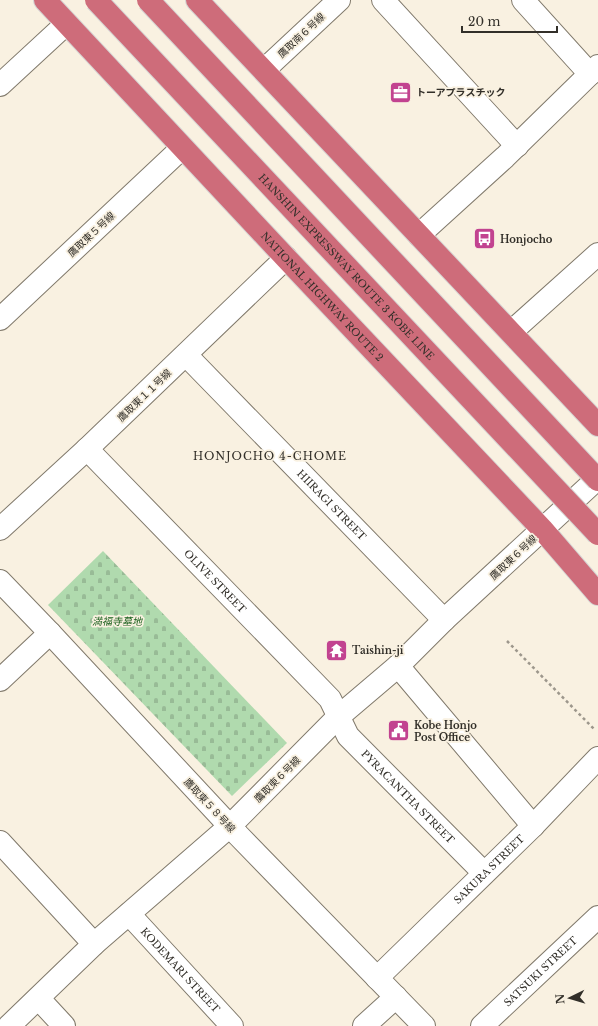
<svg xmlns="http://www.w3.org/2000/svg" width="598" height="1026" viewBox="0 0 598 1026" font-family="'Libre Baskerville','Noto Sans JP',serif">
  <defs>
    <pattern id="cemetery-stones" width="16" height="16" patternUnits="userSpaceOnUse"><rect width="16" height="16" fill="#b0daae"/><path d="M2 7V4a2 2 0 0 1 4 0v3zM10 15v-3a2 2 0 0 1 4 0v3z" fill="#98bb96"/></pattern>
  </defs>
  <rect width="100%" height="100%" fill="#f9f1e1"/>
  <path fill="url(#cemetery-stones)" d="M103,551L287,743L232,796L48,605Z"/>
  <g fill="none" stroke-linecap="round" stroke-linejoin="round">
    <defs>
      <g id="minor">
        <path d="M383,0L517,146"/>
        <path d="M523,0L590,74"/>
        <path d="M264,70L339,0"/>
        <path d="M0,85L66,24"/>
        <path d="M419,235L505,157L598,66"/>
        <path d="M0,319L182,148"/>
        <path d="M511,332L598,254"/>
        <path id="s1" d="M186,355L444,620"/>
        <path id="s2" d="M87,449L330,699L348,736L484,873"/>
        <path d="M0,529L87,449L286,258"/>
        <path d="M0,581L50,633L238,835L424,1026"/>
        <path d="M398,666L533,826"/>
        <path d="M0,680L50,633"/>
        <path d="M0,842L94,944"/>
        <path id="s3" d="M129,914L232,1026"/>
        <path id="s4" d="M377,978L533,826L598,758"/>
        <path d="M39,999L64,1026"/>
        <path d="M9,1026L94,944L230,826L338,717L398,666L444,620L598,478"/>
        <path d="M364,1026L396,997"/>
        <path id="s5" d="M482,1026L598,917"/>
      </g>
      <g id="highway">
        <path id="s6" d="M45,0L286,258L542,529L598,594"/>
        <path d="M197,0L598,425"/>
      </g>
    </defs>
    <use href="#minor" stroke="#80796b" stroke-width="24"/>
    <use href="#highway" stroke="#d6d5d4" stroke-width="24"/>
    <path stroke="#9d978c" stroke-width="2.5" stroke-dasharray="3 3" stroke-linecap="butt" d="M507,641L595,730"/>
    <use href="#minor" stroke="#fff" stroke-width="22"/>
    <use href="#highway" stroke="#ce6c7a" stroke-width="22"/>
    <defs>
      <g id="highway-bridge">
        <path id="s7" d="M96,0L598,534"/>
        <path d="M148,0L598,480"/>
      </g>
    </defs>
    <use href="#highway-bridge" stroke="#d6d5d4" stroke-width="24" stroke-linecap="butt"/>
    <use href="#highway-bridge" stroke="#ce6c7a" stroke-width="22"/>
  </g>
  <defs>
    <symbol id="office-square" viewBox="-11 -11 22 22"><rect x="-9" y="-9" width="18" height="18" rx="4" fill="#c24390" stroke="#f9f1e1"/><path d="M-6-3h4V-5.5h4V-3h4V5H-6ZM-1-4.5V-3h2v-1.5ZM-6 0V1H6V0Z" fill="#fff"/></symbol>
    <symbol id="bus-square" viewBox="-11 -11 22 22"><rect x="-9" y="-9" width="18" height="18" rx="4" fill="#c24390" stroke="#f9f1e1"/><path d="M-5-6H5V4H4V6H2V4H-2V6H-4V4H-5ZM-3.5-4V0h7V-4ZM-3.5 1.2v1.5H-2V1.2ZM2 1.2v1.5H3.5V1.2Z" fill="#fff"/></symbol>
    <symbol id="temple-square" viewBox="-11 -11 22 22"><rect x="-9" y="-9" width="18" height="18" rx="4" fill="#c24390" stroke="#f9f1e1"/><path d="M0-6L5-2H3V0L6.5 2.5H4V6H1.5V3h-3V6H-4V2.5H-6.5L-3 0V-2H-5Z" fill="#fff"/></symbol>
    <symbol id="civic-square" viewBox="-11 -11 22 22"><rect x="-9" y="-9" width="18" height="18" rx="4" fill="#c24390" stroke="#f9f1e1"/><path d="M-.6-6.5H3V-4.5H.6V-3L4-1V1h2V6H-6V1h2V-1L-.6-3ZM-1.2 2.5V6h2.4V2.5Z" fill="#fff"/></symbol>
  </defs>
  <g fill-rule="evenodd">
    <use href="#office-square" x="388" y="80" width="25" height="25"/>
    <use href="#bus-square" x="472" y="226" width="25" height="25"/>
    <use href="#temple-square" x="324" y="638" width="25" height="25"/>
    <use href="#civic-square" x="386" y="718" width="25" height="25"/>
  </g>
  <g text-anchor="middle" stroke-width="3.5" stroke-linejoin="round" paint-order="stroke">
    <g font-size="10" fill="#322f29" stroke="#f9f1e1">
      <text transform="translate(301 35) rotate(-43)" y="4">鷹取南６号線</text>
      <text transform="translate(91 234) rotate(-43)" y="4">鷹取東５号線</text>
      <text dy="4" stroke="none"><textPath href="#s7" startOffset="366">HANSHIN EXPRESSWAY ROUTE 3 KOBE LINE</textPath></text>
      <text dy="4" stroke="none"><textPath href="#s6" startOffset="406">NATIONAL HIGHWAY ROUTE 2</textPath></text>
      <text transform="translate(144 395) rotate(-44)" y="4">鷹取東１１号線</text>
      <text dy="4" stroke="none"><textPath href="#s1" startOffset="209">HIIRAGI STREET</textPath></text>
      <text transform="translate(513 557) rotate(-43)" y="4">鷹取東６号線</text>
      <text dy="4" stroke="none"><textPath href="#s2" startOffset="184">OLIVE STREET</textPath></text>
      <text transform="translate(277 779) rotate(-45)" y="4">鷹取東６号線</text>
      <text dy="4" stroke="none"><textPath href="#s2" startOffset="475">PYRACANTHA STREET</textPath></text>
      <text transform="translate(210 805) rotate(47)" y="4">鷹取東５８号線</text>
      <text dy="4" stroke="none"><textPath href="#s4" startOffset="156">SAKURA STREET</textPath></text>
      <text dy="4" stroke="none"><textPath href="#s3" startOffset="76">KODEMARI STREET</textPath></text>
      <text dy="4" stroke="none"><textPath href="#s5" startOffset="80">SATSUKI STREET</textPath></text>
    </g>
    <g font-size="10" font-weight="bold" fill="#322f29" stroke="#f9f1e1" text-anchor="start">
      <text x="416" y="96">トーアプラスチック</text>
      <text x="500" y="243">Honjocho</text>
      <text x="352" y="654">Taishin-ji</text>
      <text x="414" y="729">Kobe Honjo<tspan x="414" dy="12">Post Office</tspan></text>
    </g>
    <g font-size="10" font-style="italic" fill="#175e1a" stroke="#f9f1e1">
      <text x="117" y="625">満福寺墓地</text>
    </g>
    <g font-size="11" letter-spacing="1" fill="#322f29" stroke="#f9f1e1">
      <text x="270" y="460">HONJOCHO 4-CHOME</text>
    </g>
  </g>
  <g transform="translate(570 998) rotate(265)" stroke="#f9f1e1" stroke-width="3" paint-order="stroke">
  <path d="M0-3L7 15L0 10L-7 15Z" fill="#322f29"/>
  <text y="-6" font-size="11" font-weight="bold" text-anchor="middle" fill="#322f29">N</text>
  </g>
  <path d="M462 26v6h95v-6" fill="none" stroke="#322f29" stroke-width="2"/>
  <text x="468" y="26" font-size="12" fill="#322f29" stroke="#f9f1e1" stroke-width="3" paint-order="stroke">20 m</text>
</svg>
